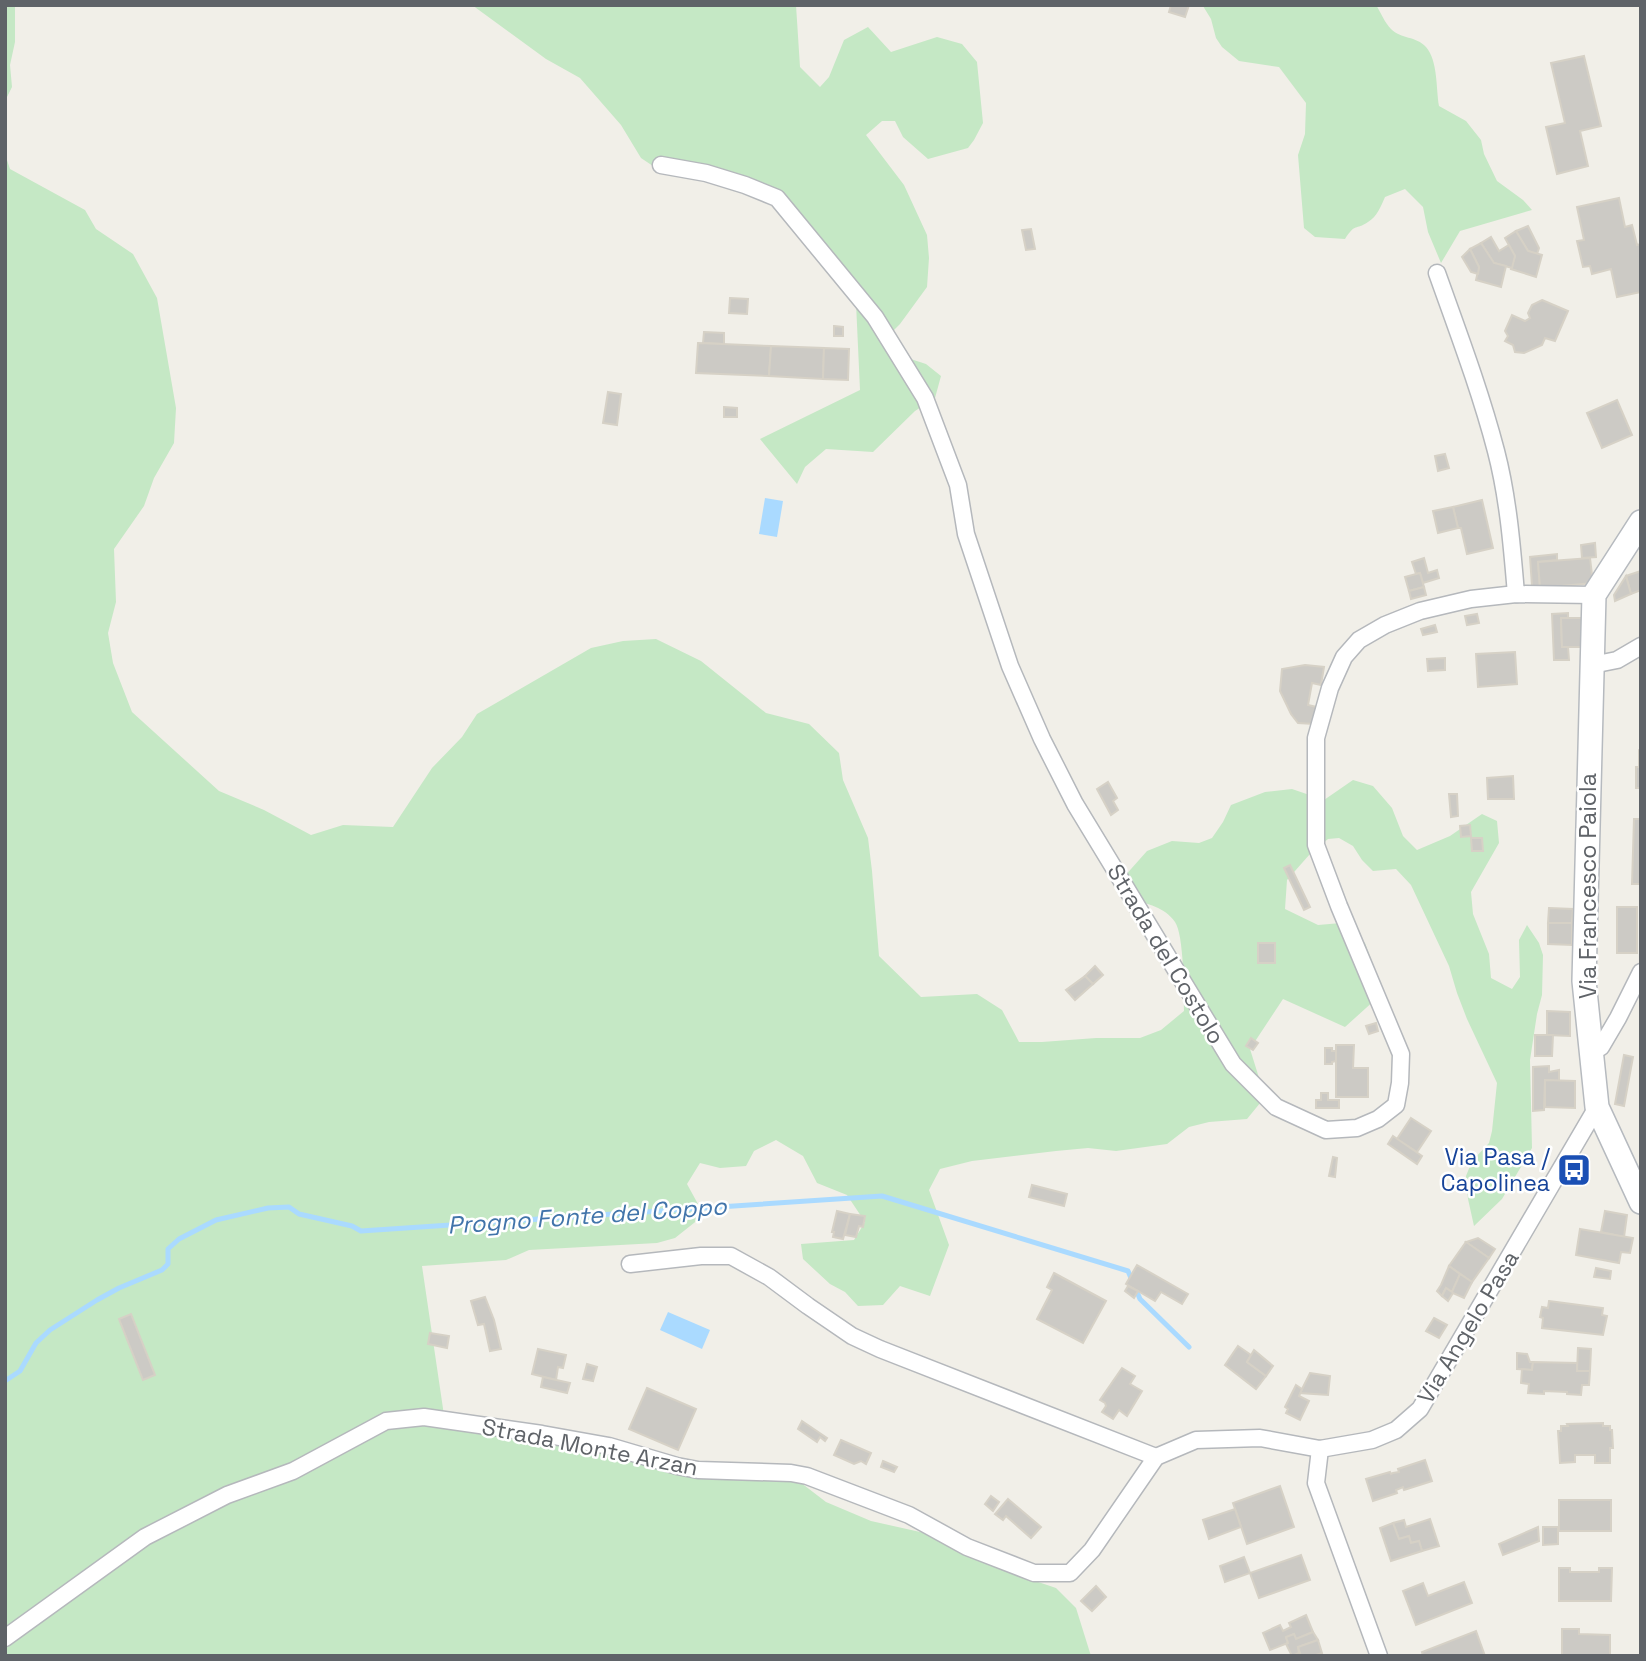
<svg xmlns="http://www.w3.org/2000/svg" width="1646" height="1661" viewBox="0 0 1646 1661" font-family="'Space Grotesk',sans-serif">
  <rect width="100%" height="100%" fill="#f1efe8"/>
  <g fill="#c5e8c5">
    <path d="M5,5H15V42L10,65L12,87L5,101Z"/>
    <path d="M472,5H796L800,67L820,87L829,77L844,40L868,27L891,52L937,37L962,44L977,62L983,123L974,140L968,148L928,159L903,137L895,121H882L866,135L904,185L927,235L929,258L927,287L900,324L883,341L889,352L926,364L941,376L935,398L915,411L873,452L826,449L805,467L797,484L760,439L860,390L856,303L777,206L748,189L659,170L641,158L621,125L580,78L546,59Z"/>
    <path d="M1376,5C1381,13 1385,23 1391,29C1401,39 1416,36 1426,47C1438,61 1436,88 1439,106L1466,121L1481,140L1484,154L1497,181L1523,200L1532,210L1460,231L1441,263L1428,232L1423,207L1405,189L1385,197C1381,206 1377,217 1368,222C1355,231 1356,222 1345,239L1315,237L1304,228L1298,155L1305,134L1306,103L1279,67L1239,61L1222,47L1216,38L1211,19L1203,6Z"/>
    <path d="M5,154L10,169L85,210L96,229L133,254L157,298L176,408L174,443L154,478L144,506L114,549L116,602L108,633L113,663L132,712L219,791L264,810L311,835L343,825L393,827L432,768L462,737L477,714L591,648L623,641L656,639L701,661L766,713L809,724L839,753L843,780L868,838L872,871L879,956L921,997L977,994L1002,1010L1019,1042H1042L1096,1038H1140L1161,1030L1184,1011C1184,993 1184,935 1175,922C1165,907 1147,904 1131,899L1123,878L1147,851L1172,841L1199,843L1212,838L1223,822L1231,805L1265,792L1292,789L1324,800L1353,780L1373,786L1392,808L1403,836L1417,850L1450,836L1482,814L1497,821L1499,843L1471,892L1473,914L1489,954L1491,978L1512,989L1520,977L1519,940L1527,925L1539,943L1543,955L1542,995L1537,1014L1530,1060L1532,1148L1502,1199L1474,1226L1468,1199L1466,1176L1472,1161L1489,1143L1492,1131L1497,1083L1467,1019L1457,993L1449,966L1411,885L1396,869L1373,871L1362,860L1353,846L1339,838L1328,839L1310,854L1287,880L1285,909L1318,925L1341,923L1365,943L1372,962L1376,999L1345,1027L1283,999L1250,1049L1265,1097L1247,1119L1209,1122L1189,1127L1167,1144L1116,1151L1088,1148L1056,1151L972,1161L940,1169L929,1190L949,1245L930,1296L900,1286L883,1305L858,1306L845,1292L830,1284L803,1259L801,1244L854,1240L865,1222L847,1195L817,1183L803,1156L776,1140L754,1151L746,1166L720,1168L700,1163L687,1184L704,1215L675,1238L657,1243L529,1250L506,1260L422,1266L445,1422L796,1479L826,1502L871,1521L929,1534L968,1548L1009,1572L1056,1588L1076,1608L1091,1656H5Z"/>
  </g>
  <g fill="#aadaff">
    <path d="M765,498L783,501L777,537L759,534Z"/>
    <path d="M668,1312L710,1330L702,1349L660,1330Z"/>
  </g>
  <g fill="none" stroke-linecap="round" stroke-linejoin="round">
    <path stroke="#aadaff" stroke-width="5" d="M5,1381L20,1371L36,1343L50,1330L97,1300L119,1288L162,1270L168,1264V1249L179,1239L216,1220L268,1208L289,1207L299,1214L352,1226L361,1231L882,1196L1128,1271L1140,1299L1189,1347"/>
  </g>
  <g fill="#cccac5" stroke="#d6d1c6" stroke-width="2">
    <path d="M1171,5H1189L1185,17L1169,12Z"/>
    <path d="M1584,56L1601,126L1580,131L1588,166L1557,174L1546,127L1565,123L1551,63Z"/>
    <path d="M1619,198L1625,227L1632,225L1637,245L1641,244V292L1617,297L1611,269L1592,274L1590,266L1583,267L1577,241L1584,240L1577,207Z"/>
    <path d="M1528,226L1539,248L1537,254L1528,251L1516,231Z"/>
    <path d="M1031,229L1035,249L1026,250L1022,230Z"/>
    <path d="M1516,231L1528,251L1542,255L1536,277L1511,269L1515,256L1505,238Z"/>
    <path d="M1491,237L1499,251L1509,245L1515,256L1512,268L1494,263L1481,243Z"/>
    <path d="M1481,243L1494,263L1506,266L1501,287L1476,280L1479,267L1470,249Z"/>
    <path d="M1470,249L1479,267L1478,274L1471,272L1462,257Z"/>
    <path d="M730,298L748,299L747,314L729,313Z"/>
    <path d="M1542,300L1568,311L1555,341L1545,338L1542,345L1524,353L1515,352L1513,345L1505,341L1508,336L1505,331L1512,315L1525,321L1530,318L1528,313L1532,305Z"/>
    <path d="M834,326L843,327V336H834Z"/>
    <path d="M704,332L724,333V344L703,343Z"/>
    <path d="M698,343L771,346L769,376L696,373Z"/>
    <path d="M771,346L824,348L823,379L769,376Z"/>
    <path d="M824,348L849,349L848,380L823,379Z"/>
    <path d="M608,392L621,394L617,425L603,423Z"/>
    <path d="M1617,400L1632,435L1602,448L1587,413Z"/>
    <path d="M724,407L737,408V417H724Z"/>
    <path d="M1445,454L1449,468L1438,471L1435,456Z"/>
    <path d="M1482,500L1493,548L1467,554L1461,528H1458L1453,507Z"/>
    <path d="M1453,507L1458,528L1438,533L1433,511Z"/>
    <path d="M1595,543L1596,557L1582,558L1581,545Z"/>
    <path d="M1557,554V560L1538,562L1540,586H1532L1530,557Z"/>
    <path d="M1424,558L1428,573L1437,570L1439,578L1423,583L1420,573L1416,574L1412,562Z"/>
    <path d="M1590,558L1593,583L1540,588L1538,562Z"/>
    <path d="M1641,571V590L1631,594L1626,576Z"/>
    <path d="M1420,573L1424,587L1409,591L1405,577Z"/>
    <path d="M1626,576L1631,594L1615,601L1614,595Z"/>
    <path d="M1424,587L1426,595L1411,599L1409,591Z"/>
    <path d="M1568,613V618H1561L1562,647H1568L1569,660H1554L1552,614Z"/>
    <path d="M1477,614L1479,623L1467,625L1465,616Z"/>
    <path d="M1561,618H1584L1585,647H1562Z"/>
    <path d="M1435,625L1437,632L1423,635L1421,629Z"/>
    <path d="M1515,652L1517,684L1478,687L1476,654Z"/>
    <path d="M1445,658V670L1428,671L1427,659Z"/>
    <path d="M1305,665L1324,667L1321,685L1312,683L1308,705L1317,707L1314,724L1298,723L1291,714L1280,691L1282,669Z"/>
    <path d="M1641,749V788H1636V767H1639V750Z"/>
    <path d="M1513,776L1514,799H1488L1487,778Z"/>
    <path d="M1108,782L1117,798L1113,801L1118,810L1111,815L1097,789Z"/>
    <path d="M1449,794H1457L1458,816L1451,817Z"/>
    <path d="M1634,819H1641V884H1632Z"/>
    <path d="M1470,825L1471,836L1461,837L1460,826Z"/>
    <path d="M1471,838H1482L1483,851H1472Z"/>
    <path d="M1290,865L1310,907L1304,910L1284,868Z"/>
    <rect x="1617" y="907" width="20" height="46"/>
    <path d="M1549,908L1573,909L1572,923H1548Z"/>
    <path d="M1548,923H1572V945L1548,944Z"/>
    <rect x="1258" y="943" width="17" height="20"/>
    <path d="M1095,966L1103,975L1093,984L1085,976Z"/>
    <path d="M1085,976L1093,984L1075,1000L1066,990Z"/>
    <path d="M1547,1011L1570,1012V1036L1547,1035Z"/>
    <path d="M1376,1023L1378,1031L1369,1034L1366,1026Z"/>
    <path d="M1535,1035H1553L1552,1056H1535Z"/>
    <path d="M1251,1038L1258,1043L1253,1050L1246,1046Z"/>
    <path d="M1336,1045H1354L1353,1068H1368V1097H1336Z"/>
    <path d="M1325,1048H1332V1051H1336V1061L1332,1062V1064H1325Z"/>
    <path d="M1624,1055L1633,1057L1624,1106L1615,1104Z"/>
    <path d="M1549,1066V1072L1559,1070V1081L1545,1080L1544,1110L1533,1111V1067Z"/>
    <path d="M1545,1080L1575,1081V1108L1545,1107Z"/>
    <path d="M1321,1093H1328V1100H1339V1108H1316V1100H1321Z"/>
    <path d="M1411,1118L1431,1131L1417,1152L1397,1139Z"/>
    <path d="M1393,1136L1422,1156L1417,1164L1388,1144Z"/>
    <path d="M1333,1157L1337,1158L1335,1177L1329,1176Z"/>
    <path d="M1032,1185L1067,1194L1064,1206L1029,1197Z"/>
    <path d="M837,1211L850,1214L843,1239L833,1237L834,1232H832Z"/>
    <path d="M1605,1211L1627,1215L1624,1237L1601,1232Z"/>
    <path d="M850,1214L865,1216L863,1227L859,1226L856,1237L845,1235Z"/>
    <path d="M1580,1229L1633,1238L1630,1253L1621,1252L1619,1263L1576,1255Z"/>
    <path d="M1478,1238L1495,1249L1489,1258L1466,1242Z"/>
    <path d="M1466,1242L1489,1258L1472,1282L1449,1266Z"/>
    <path d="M1137,1265L1188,1294L1182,1304L1161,1292L1155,1301L1126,1284Z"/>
    <path d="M1449,1266L1460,1274L1452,1292L1446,1288L1442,1296L1437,1291L1441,1285Z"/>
    <path d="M1596,1268L1611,1271L1610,1279L1594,1277Z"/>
    <path d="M1054,1273L1106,1301L1083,1343L1037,1319L1052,1290L1047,1287Z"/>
    <path d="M1460,1274L1472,1282L1464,1298L1453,1293L1448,1301L1442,1296L1446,1288L1452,1292Z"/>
    <path d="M1128,1286L1138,1291L1134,1298L1125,1291Z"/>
    <path d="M485,1297L494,1320L501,1349L490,1351L484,1324L478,1325L471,1301Z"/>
    <path d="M1549,1301L1603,1308L1602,1315L1607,1316L1603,1335L1542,1328L1543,1318L1540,1317L1542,1307L1548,1308Z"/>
    <path d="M131,1314L155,1375L143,1380L119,1319Z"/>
    <path d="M1434,1318L1447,1325L1439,1338L1426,1331Z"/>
    <path d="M430,1333L449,1336L447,1348L428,1344Z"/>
    <path d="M1238,1346L1251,1355L1247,1362L1266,1376L1256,1389L1225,1365Z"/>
    <path d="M1578,1348L1591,1349L1590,1371H1577Z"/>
    <path d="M538,1349L566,1355L563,1368L558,1367L556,1380L532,1374Z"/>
    <path d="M1254,1350L1273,1366L1266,1376L1247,1362Z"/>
    <path d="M1517,1353L1527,1354L1530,1362H1533L1532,1370L1517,1369Z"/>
    <path d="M1533,1362L1577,1363V1371H1590L1589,1385H1582L1581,1395L1567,1394V1392L1544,1391V1394L1528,1393L1529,1384L1521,1383L1522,1369L1532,1370Z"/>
    <path d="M587,1364L597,1367L593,1381L583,1379Z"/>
    <path d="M1122,1368L1135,1376L1130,1384L1142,1391L1127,1416L1119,1410L1113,1419L1102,1412L1106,1406L1105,1403L1100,1400Z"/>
    <path d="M1310,1373L1330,1376L1328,1395L1300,1393Z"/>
    <path d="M543,1377L570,1383L567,1393L541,1387Z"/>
    <path d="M1296,1385L1302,1389L1299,1396L1309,1401L1300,1420L1286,1413L1288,1409L1285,1407Z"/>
    <path d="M647,1388L696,1409L678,1450L629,1429Z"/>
    <path d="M802,1421L827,1438L825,1441L820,1437L817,1442L798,1429Z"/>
    <path d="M1603,1423V1426H1610V1430H1612L1613,1448H1610V1463H1595V1455H1575V1462L1560,1463L1558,1431H1561V1426H1568L1567,1424Z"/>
    <path d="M841,1440L871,1453L866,1464L861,1461L854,1464L834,1455Z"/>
    <path d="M1425,1460L1432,1481L1404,1490L1403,1487L1396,1490L1397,1493L1373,1501L1366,1479L1390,1472L1391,1474L1393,1473L1399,1472L1398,1469Z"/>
    <path d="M883,1461L897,1467L894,1472L881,1467Z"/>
    <path d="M1280,1486L1294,1527L1247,1544L1233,1503Z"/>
    <path d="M991,1496L999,1502L993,1511L985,1504Z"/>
    <path d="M1008,1499L1041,1527L1031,1538L1006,1516L1003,1520L995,1514Z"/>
    <rect x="1559" y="1500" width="52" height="31"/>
    <path d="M1235,1509L1241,1527L1209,1539L1203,1520Z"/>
    <path d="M1430,1519L1439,1546L1422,1551L1419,1541L1411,1543L1409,1536L1399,1539L1393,1523L1404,1520L1406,1527Z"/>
    <path d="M1393,1523L1399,1539L1409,1536L1411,1543L1419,1541L1422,1551L1391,1561L1380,1528Z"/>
    <path d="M1538,1527L1539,1541L1503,1555L1499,1544Z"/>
    <path d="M1543,1527H1558V1544L1543,1545Z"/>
    <path d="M1301,1555L1310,1580L1259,1598L1250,1573Z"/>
    <path d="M1244,1557L1250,1573L1225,1582L1220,1566Z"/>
    <path d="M1559,1568H1570V1572H1599V1568H1612L1611,1601H1559Z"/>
    <path d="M1464,1582L1472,1603L1416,1625L1403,1591L1423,1583L1428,1596Z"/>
    <path d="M1096,1586L1106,1597L1092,1611L1081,1601Z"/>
    <path d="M1306,1615L1313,1632L1296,1639L1294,1634L1286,1637L1288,1643L1270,1650L1263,1633L1280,1625L1283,1631L1291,1627L1289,1623Z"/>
    <path d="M1562,1629H1579V1634L1610,1635V1656H1562Z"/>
    <path d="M1476,1631L1485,1656H1423L1422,1652Z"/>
    <path d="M1313,1632L1318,1640L1298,1647L1299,1653L1292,1656L1286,1644L1288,1643L1286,1637L1294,1634L1296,1639Z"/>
    <path d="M1318,1640L1322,1653L1313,1656H1301L1298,1647Z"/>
  </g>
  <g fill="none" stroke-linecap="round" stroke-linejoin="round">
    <defs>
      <g id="street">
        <path d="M661,165L706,173L745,185L777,198L875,317L925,398L958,485L966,534L1010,666L1042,739L1075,804L1233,1064L1276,1107L1326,1130L1357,1128L1378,1119L1396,1105L1400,1083L1401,1054L1339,906L1316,845V738L1330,688L1344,657L1359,640L1385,625L1420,611L1471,599L1516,594L1594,595"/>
        <path d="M1437,273C1458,332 1480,390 1496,451C1508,497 1512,546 1516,594"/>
        <path d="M1592,665L1617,660L1641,646"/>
        <path d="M1592,1052L1601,1047L1618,1018L1641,972"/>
        <path d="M630,1264L701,1256H731L769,1277L808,1306L852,1336L880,1349L1156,1457"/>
        <path d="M1320,1449L1316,1483L1379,1656"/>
        <path d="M5,1638L145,1537L227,1495L293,1471L386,1421L424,1417L542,1434L609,1446L677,1466L698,1470L791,1473L807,1476L909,1515L967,1547L1034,1573H1070L1092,1550L1156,1457L1196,1440L1260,1438L1320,1449L1372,1440L1396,1430L1420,1409L1597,1107"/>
      </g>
      <path id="secondary" d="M1641,522L1594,595L1584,981L1597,1107L1641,1202"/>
    </defs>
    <use href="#street" stroke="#b5b8bc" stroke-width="19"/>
    <use href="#secondary" stroke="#b6babf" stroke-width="26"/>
    <use href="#street" stroke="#fff" stroke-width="16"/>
    <use href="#secondary" stroke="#fff" stroke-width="23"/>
  </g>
  <defs>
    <symbol id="bus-square" viewBox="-11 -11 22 22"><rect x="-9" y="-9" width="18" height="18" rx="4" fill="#1a4fb4" stroke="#fff"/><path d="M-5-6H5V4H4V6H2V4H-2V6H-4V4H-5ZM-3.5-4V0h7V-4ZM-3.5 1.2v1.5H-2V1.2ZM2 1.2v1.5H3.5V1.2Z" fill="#fff"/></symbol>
  </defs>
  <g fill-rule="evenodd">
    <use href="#bus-square" x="1555" y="1151" width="38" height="38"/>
  </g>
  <g text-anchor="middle" stroke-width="5" stroke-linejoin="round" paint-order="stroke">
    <g font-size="23" fill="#5f6368" stroke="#fff">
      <text transform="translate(1588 886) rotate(-90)" y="8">Via Francesco Paiola</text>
      <text transform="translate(1166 954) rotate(59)" y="8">Strada del Costolo</text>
      <text transform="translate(1468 1327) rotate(-59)" y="8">Via Angelo Pasa</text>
      <text transform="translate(590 1447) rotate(11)" y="8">Strada Monte Arzan</text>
    </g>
    <g font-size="23" fill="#164399" stroke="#fff" text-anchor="end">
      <text x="1550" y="1165">Via Pasa /<tspan x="1550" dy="26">Capolinea</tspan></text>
    </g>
    <g font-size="24" font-style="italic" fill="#4174aa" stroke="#fff">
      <text transform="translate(587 1216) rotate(-4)" y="8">Progno Fonte del Coppo</text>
    </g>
  </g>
  <rect width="1646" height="1661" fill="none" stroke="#5f6368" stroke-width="14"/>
</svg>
